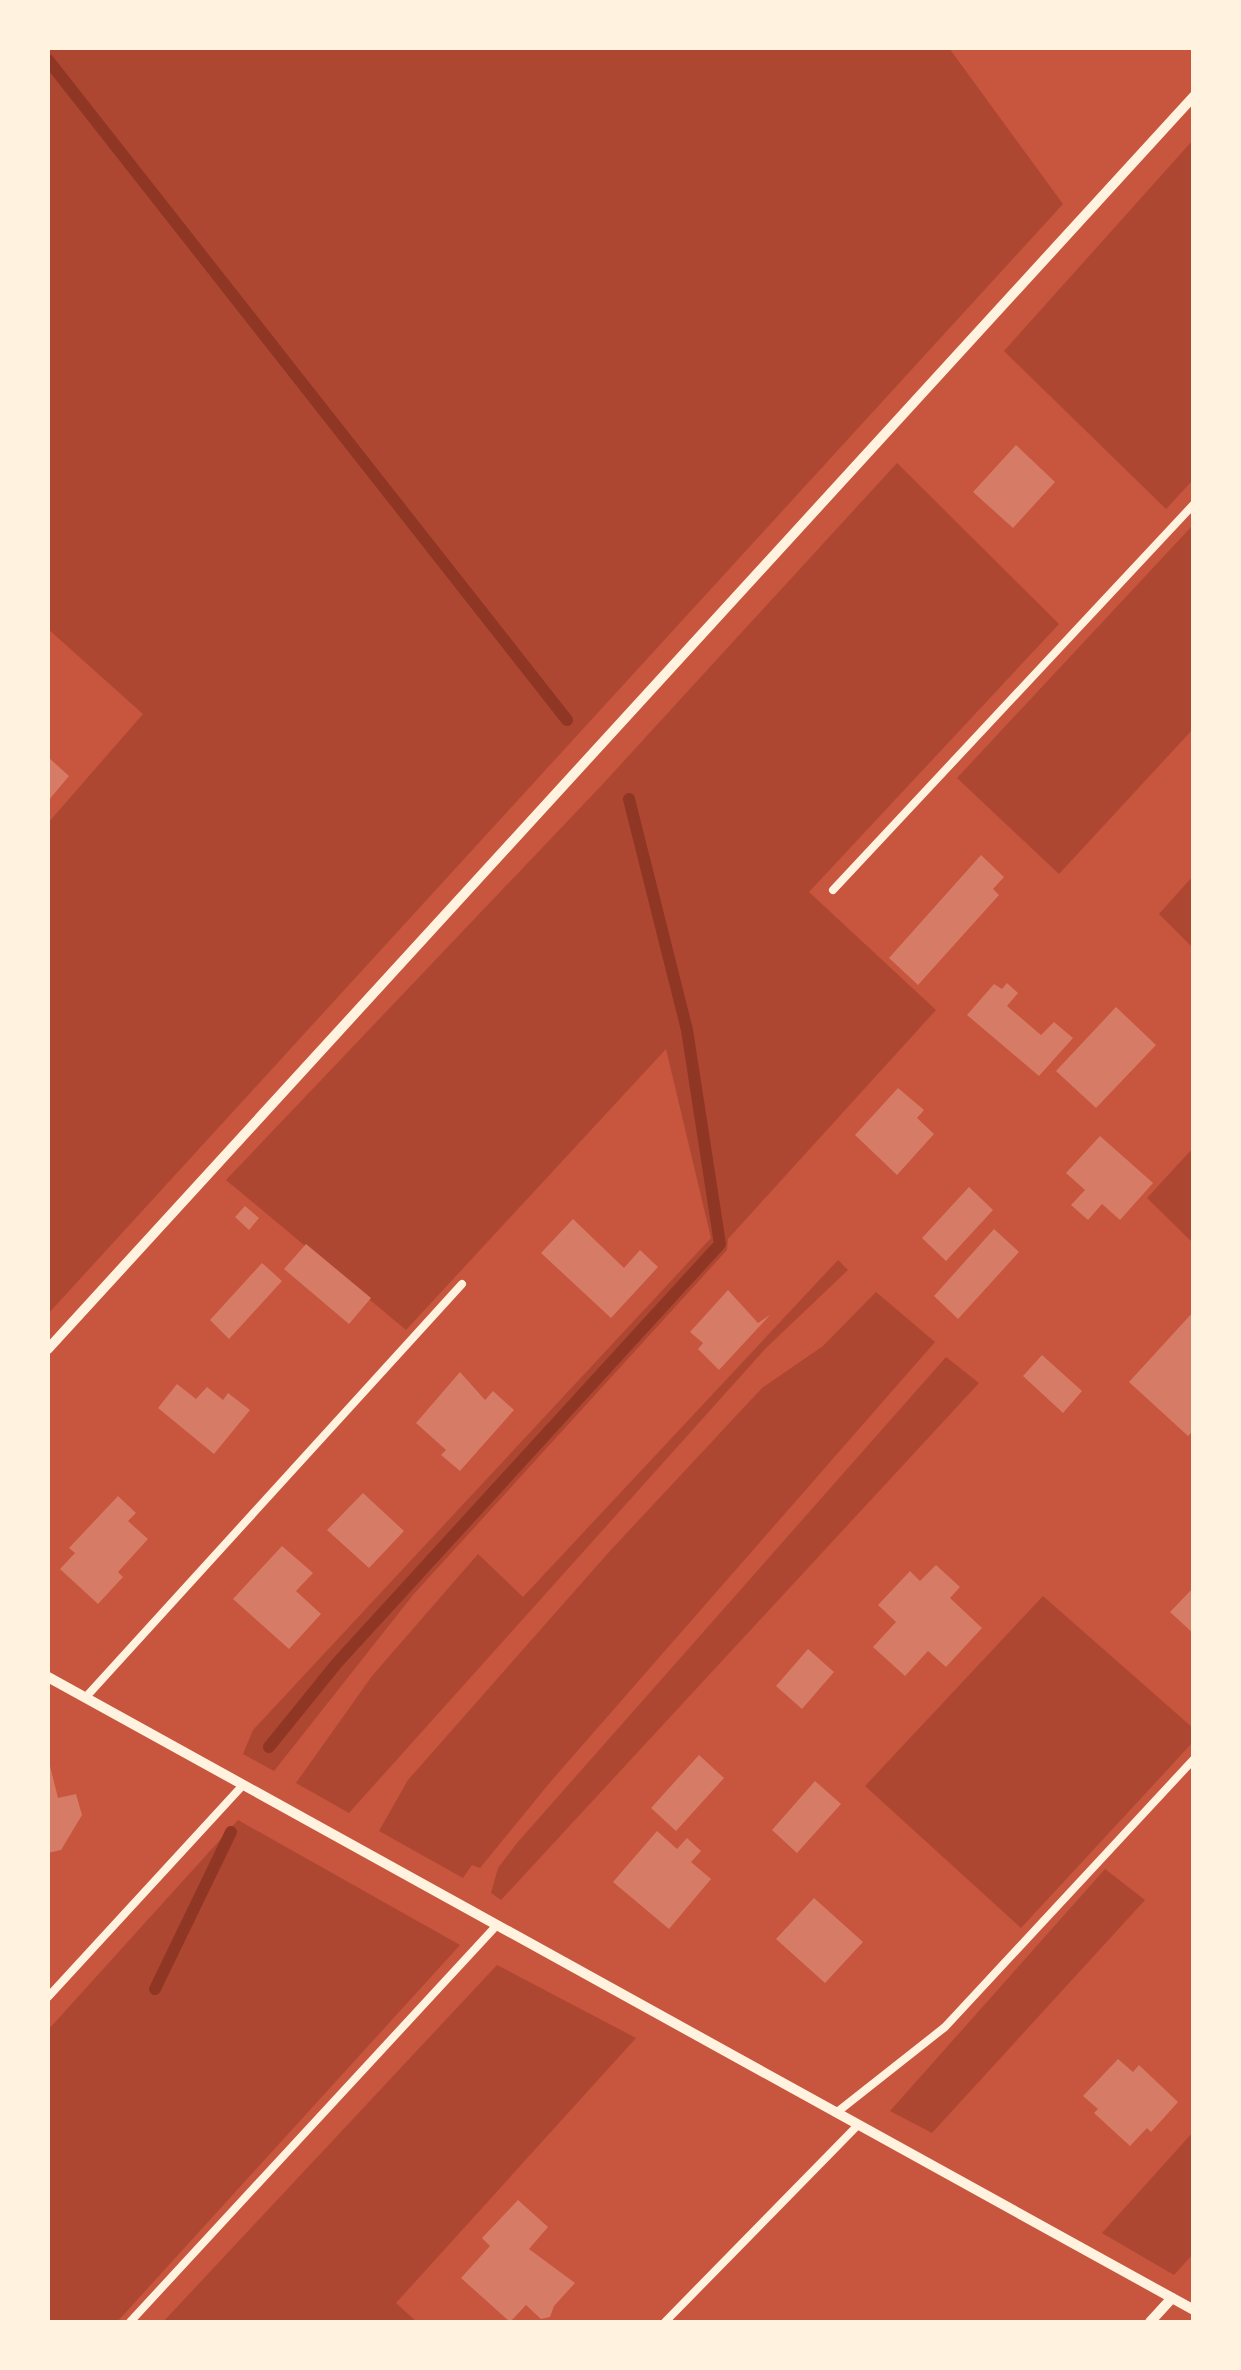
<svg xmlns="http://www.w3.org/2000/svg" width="1241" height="2370" viewBox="0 0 1241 2370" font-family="'Alegreya Sans',sans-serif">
  <rect width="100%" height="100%" fill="#c8553d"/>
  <g fill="#ae4732">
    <path d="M48,48H949L1063,204L48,1314V823L143,714L48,629Z"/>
    <path d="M1193,140V480L1166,509L1004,351Z"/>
    <path d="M897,463L1059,624L809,892L936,1010L728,1239L727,1250L413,1595L274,1771L243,1754L253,1730L711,1238L666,1049L406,1330L226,1180L600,787Z"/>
    <path d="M1193,525V729L1059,874L957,778Z"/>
    <path d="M1193,876V948L1159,914Z"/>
    <path d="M1193,1148V1243L1147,1198Z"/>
    <path d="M838,1260L848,1270L766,1348L349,1813L296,1783L372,1676L478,1554L523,1597Z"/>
    <path d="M876,1292L935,1342L552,1780L480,1868L472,1865L463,1878L379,1831L408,1780L609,1552L762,1388L823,1346Z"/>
    <path d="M946,1357L979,1383L501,1900L491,1893L498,1868L517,1843Z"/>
    <path d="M1043,1596L1193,1728V1742L1021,1928L865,1786Z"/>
    <path d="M238,1820L460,1945L117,2322H48V2030Z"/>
    <path d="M1105,1869L1145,1900L932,2133L890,2111Z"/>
    <path d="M497,1965L636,2038L396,2303L417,2322H163Z"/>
    <path d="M1193,2132V2254L1174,2275L1102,2233Z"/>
  </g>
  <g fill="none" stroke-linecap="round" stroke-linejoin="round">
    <g stroke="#8f3625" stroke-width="12">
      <path d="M48,60L567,720"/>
      <path d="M269,1747L337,1663L720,1244L687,1030L629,799"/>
      <path d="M155,1989L231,1832"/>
    </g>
  </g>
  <g fill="#d67c66">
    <path d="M1016,445L1055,482L1013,528L973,492Z"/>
    <path d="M48,757L69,776L48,801Z"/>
    <path d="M981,855L1004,877L993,889L999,895L918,985L889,958Z"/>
    <path d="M1007,983L1018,993L1007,1006L1041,1035L1054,1022L1073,1038L1039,1076L967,1015L994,984L1002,989Z"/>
    <path d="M1116,1007L1156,1045L1096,1108L1056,1071Z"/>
    <path d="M898,1088L924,1110L917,1118L934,1134L897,1175L855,1135Z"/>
    <path d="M1100,1136L1153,1183L1120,1220L1102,1204L1088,1220L1071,1205L1085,1190L1066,1173Z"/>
    <path d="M969,1187L993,1210L946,1261L922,1238Z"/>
    <path d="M245,1206L259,1218L249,1230L235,1217Z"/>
    <path d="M573,1219L624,1268L640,1250L658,1267L611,1318L541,1253Z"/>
    <path d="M994,1229L1019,1252L958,1319L934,1296Z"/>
    <path d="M306,1244L371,1298L349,1324L284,1269Z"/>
    <path d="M262,1263L282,1281L229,1339L210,1320Z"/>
    <path d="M728,1290L758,1323L770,1315L719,1370L698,1349L703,1343L690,1332Z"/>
    <path d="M1194,1311V1430L1188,1436L1129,1382Z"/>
    <path d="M1042,1355L1082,1391L1063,1413L1023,1376Z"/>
    <path d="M460,1372L485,1400L493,1391L514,1410L460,1471L441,1455L446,1450L416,1423Z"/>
    <path d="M177,1384L196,1399L207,1387L223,1400L228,1393L250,1410L214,1454L158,1408Z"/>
    <path d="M363,1493L404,1531L369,1568L327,1530Z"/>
    <path d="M118,1496L136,1513L128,1521L148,1539L118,1572L123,1577L98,1604L60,1569L75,1553L69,1548Z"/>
    <path d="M282,1546L313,1573L296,1591L321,1614L289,1649L233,1599Z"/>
    <path d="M936,1565L960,1587L950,1598L982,1628L946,1667L928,1651L905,1676L873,1647L896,1622L878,1605L910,1571L920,1581Z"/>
    <path d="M1194,1587V1634L1170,1612Z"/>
    <path d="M808,1649L834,1672L802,1709L776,1686Z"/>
    <path d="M699,1755L724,1778L676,1831L651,1808Z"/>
    <path d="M48,1758L58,1798L76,1794L82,1815L61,1850L48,1853Z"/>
    <path d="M815,1781L841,1804L797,1853L772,1830Z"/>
    <path d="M657,1831L677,1849L687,1838L701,1851L691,1862L711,1879L669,1929L613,1882Z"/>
    <path d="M814,1898L863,1942L825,1983L776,1939Z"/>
    <path d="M1118,2059L1133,2072L1139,2065L1178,2102L1151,2132L1147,2128L1130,2146L1094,2113L1098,2109L1083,2096Z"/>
    <path d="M518,2200L548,2227L529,2249L575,2283L554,2306L550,2317L541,2319L526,2305L510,2322L461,2278L490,2246L482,2238Z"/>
  </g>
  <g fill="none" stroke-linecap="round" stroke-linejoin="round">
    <g stroke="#fff3e0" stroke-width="8">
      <path d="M833,890L1194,504"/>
      <path d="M85,1698L462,1284"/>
      <path d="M48,1997L243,1785"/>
      <path d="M836,2113L945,2027L1194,1759"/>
      <path d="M130,2322L497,1925"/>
      <path d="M665,2322L858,2125"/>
    </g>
    <g stroke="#fff3e0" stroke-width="10">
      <path d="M48,1349L1194,96"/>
      <path d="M48,1677L1194,2310"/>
      <path d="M1150,2322L1172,2298"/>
    </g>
  </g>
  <rect width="1241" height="2370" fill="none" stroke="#fff3e0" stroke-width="100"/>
</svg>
